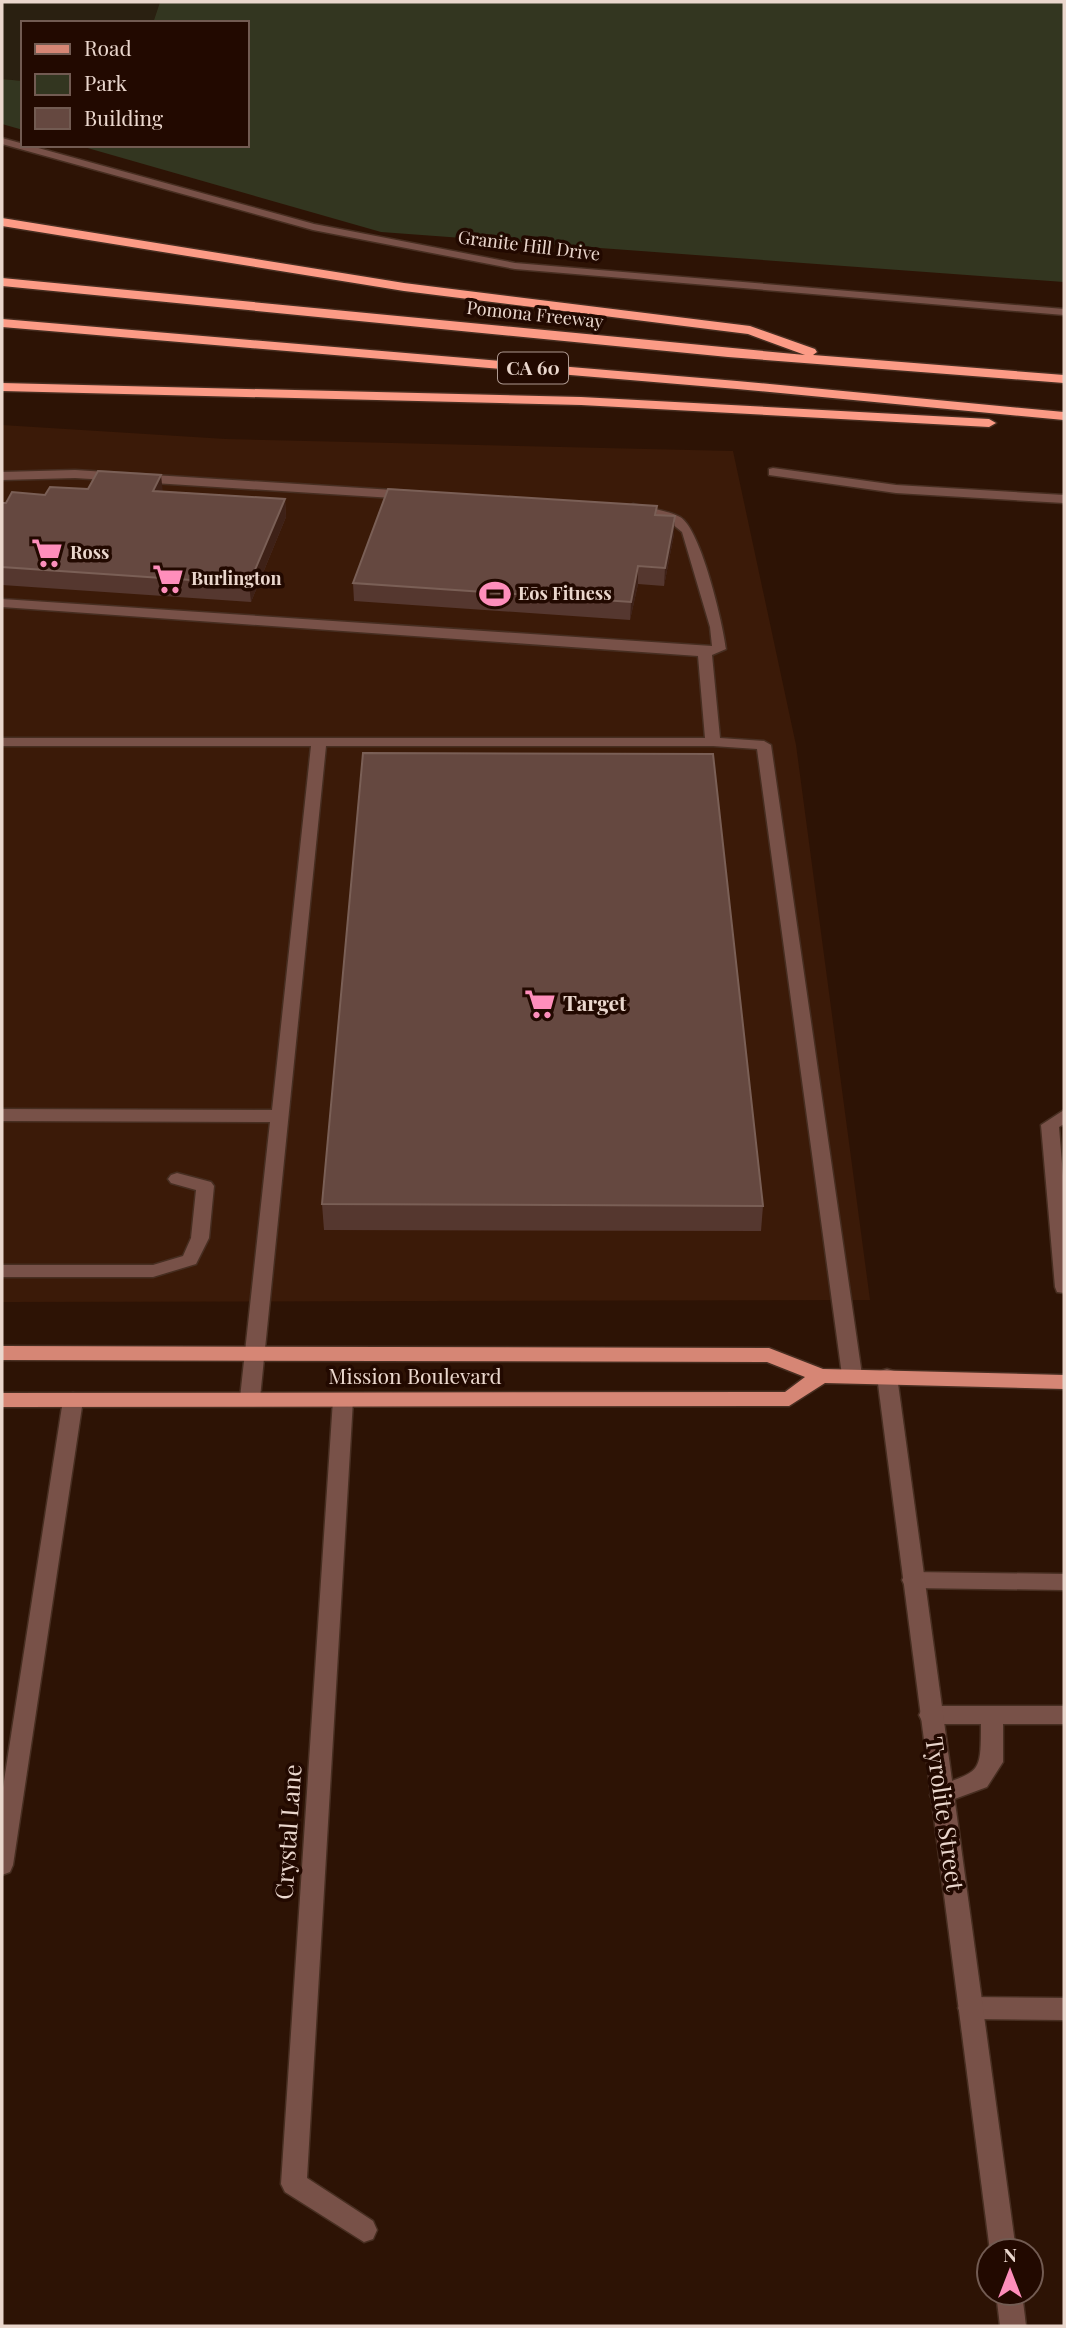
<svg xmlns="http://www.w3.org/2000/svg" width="1066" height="2328" viewBox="0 0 1066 2328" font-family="'Playfair Display',serif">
  <rect width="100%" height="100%" fill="#2d1305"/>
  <path fill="#3b1a08" d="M2,425L226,439L733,451L796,745L870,1300L2,1302Z"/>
  <path fill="#2a2011" d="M2,2H160L153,23H23V81L2,79Z"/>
  <g fill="#333620">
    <path d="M160,2H1064V282L381,232L77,145H247V23H153Z"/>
    <path d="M2,79L23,81V130L2,124Z"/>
  </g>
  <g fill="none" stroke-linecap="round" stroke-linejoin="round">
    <defs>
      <g id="service">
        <path d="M773,468L896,485L1064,495V503L896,493L769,475V469Z"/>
        <path d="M75,470L409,491L415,495L409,499L75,478L2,480V472Z"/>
        <path d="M633,504C647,508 667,510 680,517C701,529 723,624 726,649L712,655L720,738L764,741L771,745L862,1375L859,1380H845L842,1375L757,749L713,746H326L260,1398L257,1403H243L240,1398L270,1122L2,1121V1109L272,1110L311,746H2V738H705L698,656L2,607V599L712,646L710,627L682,532L671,523L629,511L627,508Z"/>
        <path d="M1064,1110V1124L1059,1127L1064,1188V1293L1057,1292L1055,1287L1041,1125Z"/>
        <path d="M177,1173L211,1182L214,1186L209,1238L196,1264L153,1277H2V1265H153L183,1256L191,1238L196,1190L171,1183L168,1179L171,1175Z"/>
        <path d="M73,1393L80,1395L83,1400L13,1865L10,1872L2,1875V1794L63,1400L66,1395Z"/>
        <path d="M912,1572L1064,1574V1590L912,1588L905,1586L902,1580L905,1574Z"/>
        <path d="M930,1706H1064V1724H1003V1762L987,1787L941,1804L933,1802L930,1795L933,1788C980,1770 981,1776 981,1724H930L922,1721L919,1715L922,1709Z"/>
        <path d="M970,1997L1064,1998V2020L970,2019L962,2016L958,2008L962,2000Z"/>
      </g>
      <g id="minor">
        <path d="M887,1369L894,1371L897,1376L1016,2251H990L877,1376L880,1371Z"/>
        <path d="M343,1393L350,1395L353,1400L307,2178L373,2221L377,2230L373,2239L364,2242L285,2192L281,2184L333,1400L336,1395Z"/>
        <path d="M996,2293H1022L1026,2326H1000Z"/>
      </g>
      <path id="tertiary" d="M2,138L314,224L515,263L1064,309V315L515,269L313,230L2,144Z"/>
      <path id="primary" d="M2,1346L769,1348L823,1369L1064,1375V1389L825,1383L789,1406L2,1407V1393L785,1392L805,1377L767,1362L2,1360Z"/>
      <g id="motorway">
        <path d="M2,218L404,283L750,326L815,349L817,352L813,355L1064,375V383L728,357L2,286V278L805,355L748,334L404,291L2,226Z"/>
        <path d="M2,319L737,381L1064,412V420L737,389L2,327Z"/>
        <path d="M2,383L581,397L989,419L996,423L989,427L581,405L2,391Z"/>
      </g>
    </defs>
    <use href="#service" stroke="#472e21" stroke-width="3"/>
    <use href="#minor" stroke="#472e21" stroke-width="3"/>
    <use href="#tertiary" stroke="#472e21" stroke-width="3"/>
    <use href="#primary" stroke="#472e21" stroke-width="3"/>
    <use href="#motorway" stroke="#472e21" stroke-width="3"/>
    <use href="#service" fill="#785148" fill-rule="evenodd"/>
    <use href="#minor" fill="#785148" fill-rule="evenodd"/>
    <use href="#tertiary" fill="#785148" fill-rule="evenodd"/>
    <use href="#primary" fill="#d68675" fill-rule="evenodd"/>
    <use href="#motorway" fill="#fc9b86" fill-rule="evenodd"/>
  </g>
  <g fill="#55372f">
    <path d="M88,489L163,491L285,499L286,517L251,602L2,585V503H6L45,495Z"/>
    <path d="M657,506L656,515L674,534L664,586L638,584L630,620L354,601L353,583Z"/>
    <path d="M322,1204L763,1206L761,1231L324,1230Z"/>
  </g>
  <g fill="#3e2117">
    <path d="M161,475L163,493L153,491Z"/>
    <path d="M285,499L286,517L251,602L249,584Z"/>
    <path d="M675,516L674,534L664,586L665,568Z"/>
    <path d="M638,566V584L630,620L631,602Z"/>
  </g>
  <g fill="#654840" stroke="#7a5f56" stroke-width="2">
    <path d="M98,471L161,475L153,491L285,499L249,584L2,567V503H6L12,492L45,495L50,487L88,489Z"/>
    <path d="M388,489L657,506L655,515L675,516L665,568L638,566L631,602L353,583Z"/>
    <path d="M363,753L713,754L763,1206L322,1204Z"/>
  </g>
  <defs>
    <symbol id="supermarket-bare" viewBox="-9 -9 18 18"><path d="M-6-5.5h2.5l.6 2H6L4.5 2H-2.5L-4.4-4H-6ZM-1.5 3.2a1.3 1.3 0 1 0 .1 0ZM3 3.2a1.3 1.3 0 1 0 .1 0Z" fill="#fe8ebb" stroke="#220900" stroke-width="2.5" paint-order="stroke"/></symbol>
    <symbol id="stadium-bare" viewBox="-9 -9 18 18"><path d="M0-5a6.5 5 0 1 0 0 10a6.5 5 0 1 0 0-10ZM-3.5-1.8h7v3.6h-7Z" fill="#fe8ebb" stroke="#220900" stroke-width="2.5" paint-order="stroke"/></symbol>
  </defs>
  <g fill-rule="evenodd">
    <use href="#supermarket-bare" x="25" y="531" width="44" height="44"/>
    <use href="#supermarket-bare" x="146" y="557" width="44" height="44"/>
    <use href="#stadium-bare" x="473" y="572" width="44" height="44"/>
    <use href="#supermarket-bare" x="518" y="982" width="44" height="44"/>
  </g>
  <g text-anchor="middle" stroke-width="7" stroke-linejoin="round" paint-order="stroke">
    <g font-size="18" fill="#ead7cd" stroke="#220900">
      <text transform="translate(529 246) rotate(7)" y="6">Granite Hill Drive</text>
      <text transform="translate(535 315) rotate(6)" y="6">Pomona Freeway</text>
    </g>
    <g font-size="18" font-weight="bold" fill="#ead7cd" stroke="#220900" text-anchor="start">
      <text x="70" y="559">Ross</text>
      <text x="191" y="585">Burlington</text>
      <text x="518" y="600">Eōs Fitness</text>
    </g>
    <rect fill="#220900" stroke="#ae9990" stroke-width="2" x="498" y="352.5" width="70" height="31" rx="5"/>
    <g font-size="19" font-weight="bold" fill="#ead7cd">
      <text x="533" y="375">CA 60</text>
    </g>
    <g font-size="21" font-weight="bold" fill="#ead7cd" stroke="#220900" text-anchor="start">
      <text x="563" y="1011">Target</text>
    </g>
    <g font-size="21" fill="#ead7cd" stroke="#220900">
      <text x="415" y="1384">Mission Boulevard</text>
    </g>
    <g font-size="24" fill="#ead7cd" stroke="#220900">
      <text transform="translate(944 1814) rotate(82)" y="8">Tyrolite Street</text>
      <text transform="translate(289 1832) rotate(-86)" y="8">Crystal Lane</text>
    </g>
  </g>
  <rect width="1066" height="2328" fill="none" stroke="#ead7cd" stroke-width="7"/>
  <rect x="21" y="21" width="228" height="126" fill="#220900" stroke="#725b52" stroke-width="2"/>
  <rect x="35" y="44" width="35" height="10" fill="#d68675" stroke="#725b52" stroke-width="2"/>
  <text x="84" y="56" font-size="21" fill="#ead7cd">Road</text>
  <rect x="35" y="74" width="35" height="21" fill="#333620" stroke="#725b52" stroke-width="2"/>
  <text x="84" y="91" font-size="21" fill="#ead7cd">Park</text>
  <rect x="35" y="108" width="35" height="21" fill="#654840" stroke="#725b52" stroke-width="2"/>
  <text x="84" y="126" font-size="21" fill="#ead7cd">Building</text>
  <g transform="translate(1010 2272)"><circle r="33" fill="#220900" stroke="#725b52" stroke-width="2"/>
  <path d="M0-5L12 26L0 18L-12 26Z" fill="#fe8ebb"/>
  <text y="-10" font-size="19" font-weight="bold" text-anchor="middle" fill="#ead7cd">N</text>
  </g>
</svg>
